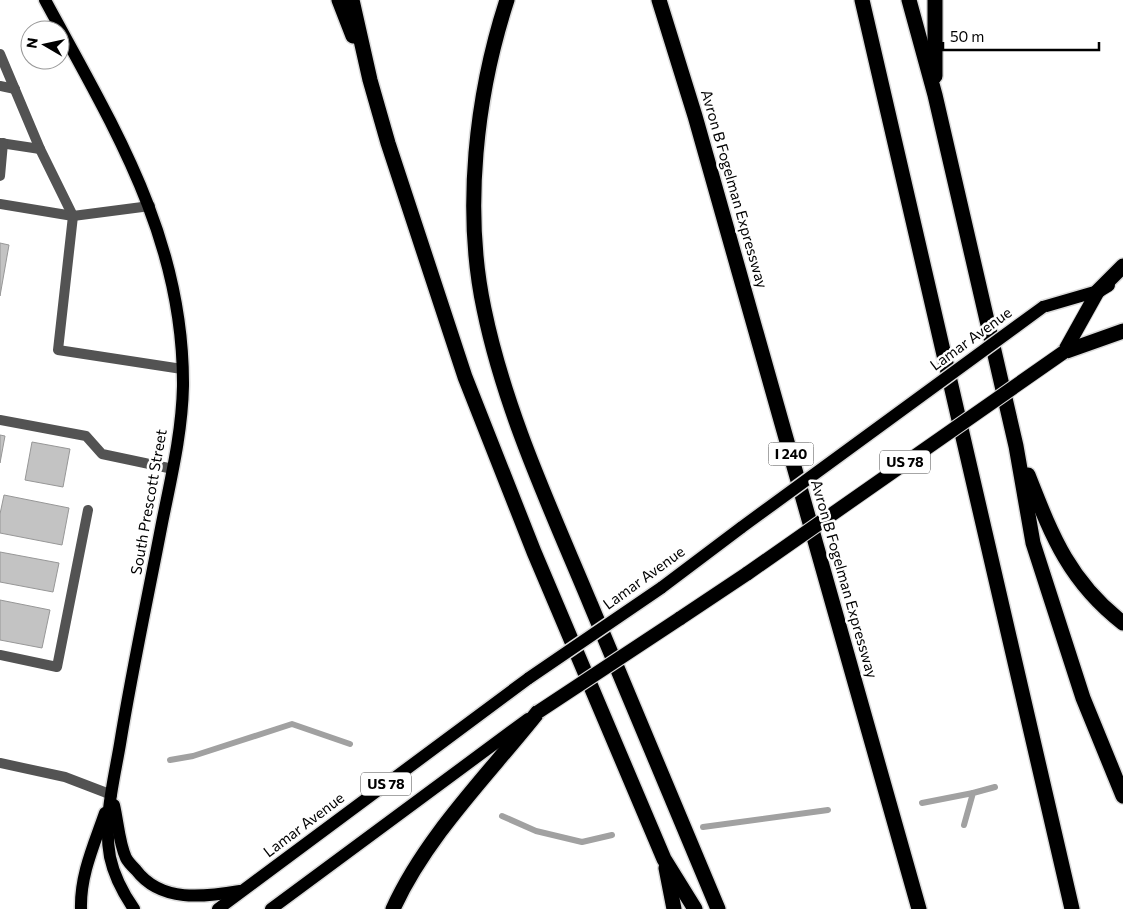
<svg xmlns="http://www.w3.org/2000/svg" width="1123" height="909" viewBox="0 0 1123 909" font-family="Commissioner,sans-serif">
  <rect width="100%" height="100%" fill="#fff"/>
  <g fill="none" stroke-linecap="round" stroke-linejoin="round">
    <g stroke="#a1a1a1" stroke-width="6">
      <path d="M170,760L193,756L292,724L350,744"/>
      <path d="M922,803L973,793"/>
      <path d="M502,816L536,831L582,842L612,835"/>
      <path d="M964,825L973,793L995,787"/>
      <path d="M703,827L828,810"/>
    </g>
  </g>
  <g fill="#c3c3c3" stroke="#979797">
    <path d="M0,243L9,245L0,296Z"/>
    <path d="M0,435L5,436L0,463Z"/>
    <path d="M32,442L70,449L63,487L25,480Z"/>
    <path d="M4,495L69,508L62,545L0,533V514Z"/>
    <path d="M0,552L59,563L53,592L0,582Z"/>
    <path d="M0,600L50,610L42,648L0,640Z"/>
  </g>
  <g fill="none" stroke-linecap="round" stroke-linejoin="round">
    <defs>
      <g id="primary">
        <path d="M45,0C113,126 184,238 183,386C182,433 171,478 162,523C148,596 132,670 120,744C114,780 103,820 110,857C114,876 123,893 134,909"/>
        <path d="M1043,307L1098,291"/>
        <path d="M661,588L742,527"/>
        <path d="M114,805C118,822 119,843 126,858C128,862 133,867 136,870C161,903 204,897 240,891"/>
        <path d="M81,909C80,875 94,845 105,813"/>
        <path d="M218,909L529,678"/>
        <path d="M271,909L528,719"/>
      </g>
      <g id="trunk">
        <path d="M1064,352L1098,291L1108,285"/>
        <path d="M679,619L748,573"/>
      </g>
      <g id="motorway">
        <path d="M339,0L353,36"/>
        <path d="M352,0L370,80L388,143L465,377L534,552L664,859L695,909"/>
        <path d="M507,0C476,95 463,210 484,309C505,411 550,507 590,603C633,705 676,807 718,909"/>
        <path d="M659,0L695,116L919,909"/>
        <path d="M862,0L1072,909"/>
        <path d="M909,0L935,95L1016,446L1033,543L1083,698L1123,796"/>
        <path d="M935,76V0"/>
        <path d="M1098,291L1123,266"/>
        <path d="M1064,352L1123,331"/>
        <path d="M1028,475C1052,536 1069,581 1123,623"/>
        <path d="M666,868L674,909"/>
        <path d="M393,909C426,836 488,775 538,712"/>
      </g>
    </defs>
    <use href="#primary" stroke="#dbdbdb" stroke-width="15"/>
    <use href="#trunk" stroke="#dbdbdb" stroke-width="16"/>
    <use href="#motorway" stroke="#dbdbdb" stroke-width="18"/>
    <g stroke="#535353" stroke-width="10">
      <path d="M0,54L40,149L73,216L58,350L182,369"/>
      <path d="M0,86L15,89"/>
      <path d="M0,143L40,149"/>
      <path d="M0,176L3,143"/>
      <path d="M0,204L73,216L150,206"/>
      <path d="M0,420L86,436L102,454L173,469"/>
      <path d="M0,655L57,667L88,510"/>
      <path d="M0,763L65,777L112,795"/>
    </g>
    <use href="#primary" stroke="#000" stroke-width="12"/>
    <use href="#trunk" stroke="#000" stroke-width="14"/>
    <use href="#motorway" stroke="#000" stroke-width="15"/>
    <defs>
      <g id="primary-bridge">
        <path d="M742,527L1043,307"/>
        <path d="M529,678L661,588"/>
      </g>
      <g id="trunk-bridge">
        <path d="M748,573L1064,352"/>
        <path d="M538,712L679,619"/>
      </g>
    </defs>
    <use href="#primary-bridge" stroke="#dbdbdb" stroke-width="15" stroke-linecap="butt"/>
    <use href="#trunk-bridge" stroke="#dbdbdb" stroke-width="16" stroke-linecap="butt"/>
    <use href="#primary-bridge" stroke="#000" stroke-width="12"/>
    <use href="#trunk-bridge" stroke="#000" stroke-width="14"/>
  </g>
  <g text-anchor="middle" stroke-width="5" stroke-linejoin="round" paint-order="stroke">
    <g fill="#fff" stroke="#4c4c4c" stroke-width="1">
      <rect x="768.5" y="442.5" width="45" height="23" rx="4"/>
      <rect x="880" y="450.5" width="50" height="23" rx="4"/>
      <rect x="361" y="772.5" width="50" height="23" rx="4"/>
    </g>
    <g font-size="14" font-weight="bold" fill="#000">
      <text x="791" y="459">I 240</text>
      <text x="905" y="467">US 78</text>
      <text x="386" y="789">US 78</text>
    </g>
    <g font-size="15" fill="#000" stroke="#fff">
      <text transform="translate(734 189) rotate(74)" y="5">Avron B Fogelman Expressway</text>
      <text transform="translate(971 339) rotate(-36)" y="5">Lamar Avenue</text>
      <text transform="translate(149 502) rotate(-80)" y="5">South Prescott Street</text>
      <text transform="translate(644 578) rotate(-36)" y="5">Lamar Avenue</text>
      <text transform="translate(844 579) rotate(74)" y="5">Avron B Fogelman Expressway</text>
      <text transform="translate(304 825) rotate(-37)" y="5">Lamar Avenue</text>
    </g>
  </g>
  <g transform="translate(45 45) rotate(279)"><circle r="24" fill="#ffffff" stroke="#999999"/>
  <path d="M0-4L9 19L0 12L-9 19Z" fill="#000000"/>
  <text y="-8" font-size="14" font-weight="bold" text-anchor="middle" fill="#000000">N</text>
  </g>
  <path d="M943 42v8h156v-8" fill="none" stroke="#000000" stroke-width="2.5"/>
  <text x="950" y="42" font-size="15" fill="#000000" stroke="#ffffff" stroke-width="4" paint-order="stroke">50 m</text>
</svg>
